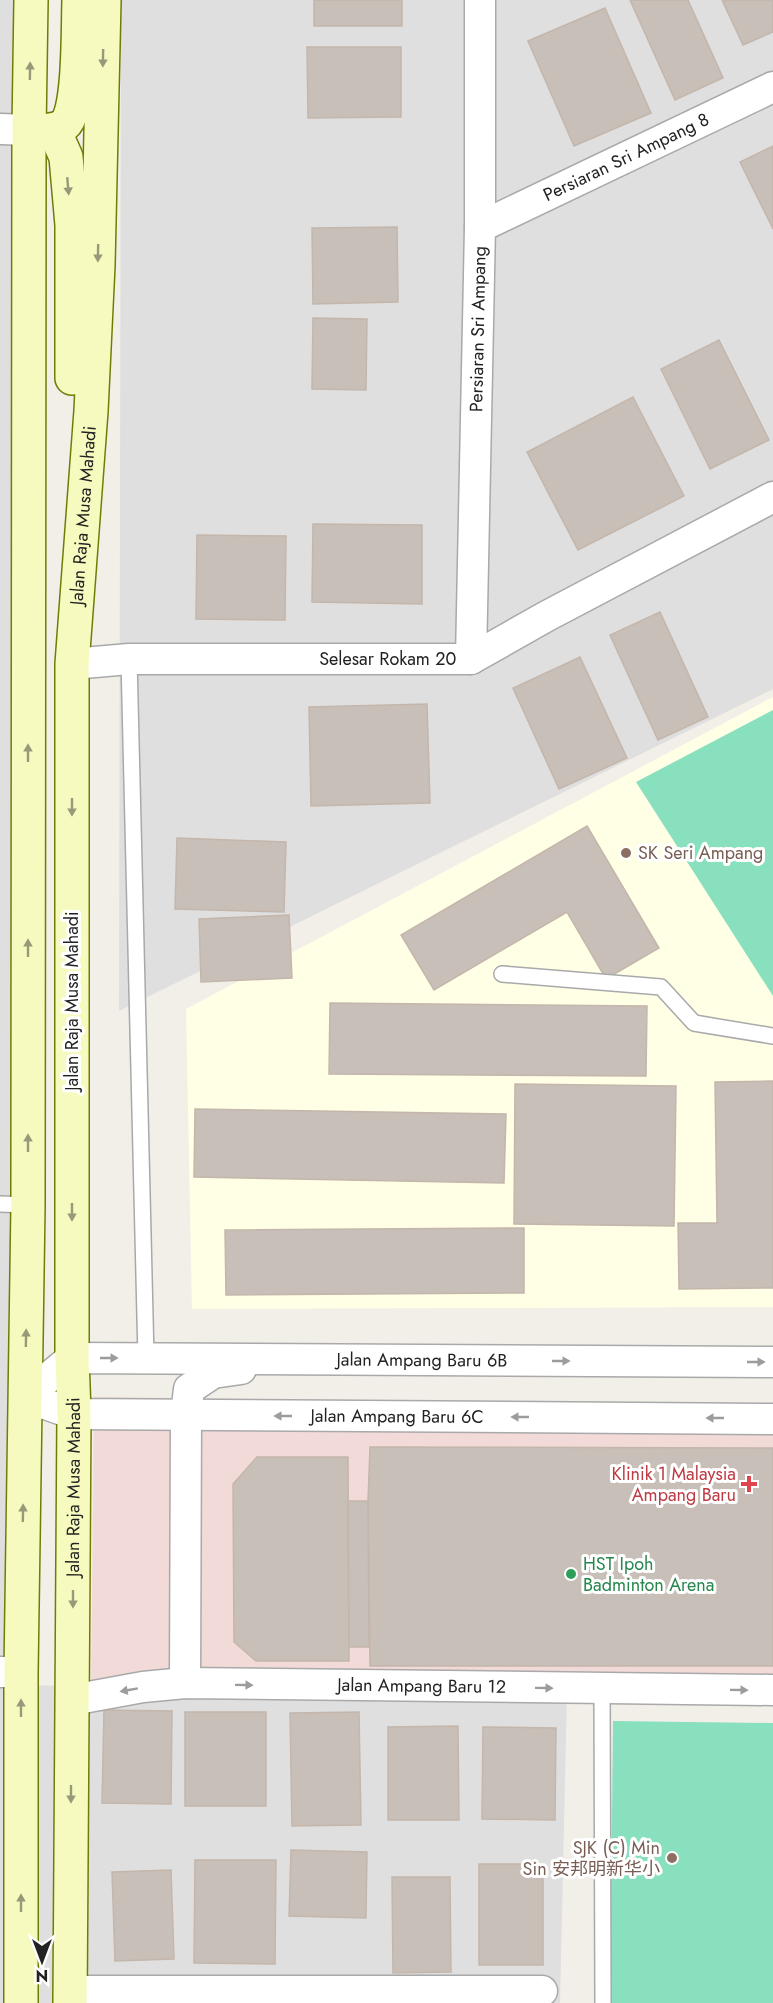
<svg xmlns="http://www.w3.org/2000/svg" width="773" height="2003" viewBox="0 0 773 2003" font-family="Jost,'Noto Sans SC',sans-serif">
  <rect width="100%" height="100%" fill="#f2efe9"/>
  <g fill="#e0dfdf">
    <path d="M0,0H34L21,1672L0,1671Z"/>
    <path d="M121,0H773V689L119,1011Z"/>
    <path d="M0,1685L567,1691L560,2003H0Z"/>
  </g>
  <path fill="#f2dad9" d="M94,1397L773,1405V1701L91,1693Z"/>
  <path fill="#ffffe5" d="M773,697V1307L192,1309L186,1009Z"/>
  <g fill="#88e0be">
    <path d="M773,710V996L636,782Z"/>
    <path d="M613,1721L773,1723V2003H610Z"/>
  </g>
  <g fill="#c7bfb8" stroke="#c4b6ab" stroke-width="1.5">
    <rect x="314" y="0" width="88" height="26"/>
    <path d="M630,0H688L723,78L675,100Z"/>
    <path d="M722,0H773V32L743,45Z"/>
    <path d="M605,8L651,113L574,146L528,41Z"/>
    <path d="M307,47H401V117L308,118Z"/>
    <path d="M773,146V229L740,162Z"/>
    <path d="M397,227L398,302L313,304L312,228Z"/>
    <path d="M313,318L367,319L366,390L312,389Z"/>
    <path d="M719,340L769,440L710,469L661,369Z"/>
    <path d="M633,397L684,496L578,550L527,452Z"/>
    <path d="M313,524L422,525V604L312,602Z"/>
    <path d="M197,535L286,536L285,620L196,619Z"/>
    <path d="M660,612L708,717L658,740L610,635Z"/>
    <path d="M580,657L627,758L559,789L513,688Z"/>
    <path d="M427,704L430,803L311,806L309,707Z"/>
    <path d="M587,826L659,948L606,979L567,912L434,990L401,935Z"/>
    <path d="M177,838L286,842L284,912L175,909Z"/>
    <path d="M289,915L292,978L201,982L199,919Z"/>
    <path d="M330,1003L647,1006L646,1076L329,1074Z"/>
    <path d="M773,1081V1288L679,1289L678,1223H717L715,1082Z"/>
    <path d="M515,1084L676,1086L674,1226L514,1224Z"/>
    <path d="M195,1109L506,1114L504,1183L194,1177Z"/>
    <path d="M524,1228V1293L226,1295L225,1230Z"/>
    <path d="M370,1447L773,1448V1666H370L368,1501Z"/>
    <path d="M257,1457H348L349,1661H256L234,1642L233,1484Z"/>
    <path d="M348,1501H368L369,1647H349Z"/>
    <path d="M104,1710L172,1711L171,1804L102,1803Z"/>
    <rect x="185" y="1712" width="81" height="94"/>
    <path d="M359,1712L361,1825L292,1826L290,1713Z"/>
    <path d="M458,1726L459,1820H388V1727Z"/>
    <path d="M483,1727L556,1728L555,1820L482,1819Z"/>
    <path d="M291,1850L367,1852L366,1918L289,1916Z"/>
    <path d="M195,1860H276L275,1964L194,1963Z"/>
    <rect x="479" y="1864" width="64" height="101"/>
    <path d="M171,1870L174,1959L115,1961L112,1872Z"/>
    <path d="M392,1877H450L451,1972L393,1973Z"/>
  </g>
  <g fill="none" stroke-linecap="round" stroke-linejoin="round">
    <defs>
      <g id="lane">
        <path d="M129,659L146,1358"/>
        <path d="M502,974L661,987L694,1023L773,1036"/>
        <path d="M0,1204L28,1205"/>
        <path d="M602,1688L603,2003"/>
      </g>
      <g id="street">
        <path d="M0,129L29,130"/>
        <path id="s1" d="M480,227L773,87"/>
        <path id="s2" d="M471,659L480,227V0"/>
        <path id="s3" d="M72,664L129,659H471L547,616L773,497"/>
        <path id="s4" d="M25,1397L72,1358L773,1362"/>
        <path id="s5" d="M25,1397L74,1414L773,1419"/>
        <path d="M0,1672H21"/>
        <path d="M185,1683L186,1415L189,1389L213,1373L241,1369"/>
        <path id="s6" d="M72,1700L143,1687L185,1683L773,1690"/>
        <path d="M70,1991H542"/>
      </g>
      <g id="secondary">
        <path d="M34,130C45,130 56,132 65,124C80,112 78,23 79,0"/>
        <path d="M54,130L66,157L72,225V378"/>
        <path d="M21,2003V1672L28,1205L29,130L31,0"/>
        <path id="s7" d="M70,2003L74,1414L72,1358V664L91,411L98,265L104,0"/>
      </g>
    </defs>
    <use href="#lane" stroke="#a9a9a9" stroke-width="18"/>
    <use href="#street" stroke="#a9a9a9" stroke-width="33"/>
    <use href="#secondary" stroke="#707d05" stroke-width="36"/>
    <use href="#lane" stroke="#fff" stroke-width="15"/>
    <use href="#street" stroke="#fff" stroke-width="30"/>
    <use href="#secondary" stroke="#f7fabf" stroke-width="33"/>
  </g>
  <defs><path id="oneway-solid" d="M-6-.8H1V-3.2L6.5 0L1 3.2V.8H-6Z" transform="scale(1.5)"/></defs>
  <g fill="#979978">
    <use href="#oneway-solid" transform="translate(103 58) rotate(91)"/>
    <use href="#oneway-solid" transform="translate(30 71) rotate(-89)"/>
    <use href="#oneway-solid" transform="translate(68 186) rotate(85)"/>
    <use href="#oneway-solid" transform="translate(98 253) rotate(91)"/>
    <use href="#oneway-solid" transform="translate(28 753) rotate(-90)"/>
    <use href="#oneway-solid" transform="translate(72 807) rotate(90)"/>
    <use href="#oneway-solid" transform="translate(28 948) rotate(-90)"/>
    <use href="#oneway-solid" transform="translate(28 1143) rotate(-90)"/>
    <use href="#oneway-solid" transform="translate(72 1212) rotate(90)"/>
    <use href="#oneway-solid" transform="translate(26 1338) rotate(-89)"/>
    <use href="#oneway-solid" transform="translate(23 1513) rotate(-89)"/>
    <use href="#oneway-solid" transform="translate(73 1599) rotate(90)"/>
    <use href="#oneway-solid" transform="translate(21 1708) rotate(-90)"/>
    <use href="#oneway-solid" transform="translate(71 1794) rotate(90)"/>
    <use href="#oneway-solid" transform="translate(21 1903) rotate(-90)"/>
  </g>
  <g fill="#9c9c9c">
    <use href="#oneway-solid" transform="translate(109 1358)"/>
    <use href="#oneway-solid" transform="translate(561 1361)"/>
    <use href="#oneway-solid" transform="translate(756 1362)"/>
    <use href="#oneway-solid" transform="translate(283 1416) rotate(-180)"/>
    <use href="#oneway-solid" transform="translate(520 1417) rotate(-180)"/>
    <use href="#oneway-solid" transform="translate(715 1418) rotate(-180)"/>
    <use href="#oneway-solid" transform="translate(244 1685) rotate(1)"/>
    <use href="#oneway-solid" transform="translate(544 1688) rotate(1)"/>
    <use href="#oneway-solid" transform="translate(129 1690) rotate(170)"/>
    <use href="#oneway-solid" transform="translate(739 1690) rotate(1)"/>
  </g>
  <g fill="#8d6e63" stroke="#fff" stroke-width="2">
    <circle cx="626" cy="853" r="6"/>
    <circle cx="672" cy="1858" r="6"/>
  </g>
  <path fill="#e0444e" stroke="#fff" stroke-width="2" d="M746 1475h6v6h6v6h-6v6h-6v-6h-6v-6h6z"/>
  <circle fill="#2e9e5b" stroke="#fff" stroke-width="2" cx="571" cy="1574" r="6"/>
  <g text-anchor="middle" stroke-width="6" stroke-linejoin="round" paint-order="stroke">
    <g font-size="18" fill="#222" stroke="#fff">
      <text dy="6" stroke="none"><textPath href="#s1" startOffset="162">Persiaran Sri Ampang 8</textPath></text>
      <text dy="6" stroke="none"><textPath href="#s2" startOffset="330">Persiaran Sri Ampang</textPath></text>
      <text dy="6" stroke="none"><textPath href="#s7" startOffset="1488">Jalan Raja Musa Mahadi</textPath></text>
      <text dy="6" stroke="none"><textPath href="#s3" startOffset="316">Selesar Rokam 20</textPath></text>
      <text transform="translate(72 1001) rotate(-90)" y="6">Jalan Raja Musa Mahadi</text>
      <text dy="6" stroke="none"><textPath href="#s4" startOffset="411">Jalan Ampang Baru 6B</textPath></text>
      <text dy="6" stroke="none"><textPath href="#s5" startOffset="375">Jalan Ampang Baru 6C</textPath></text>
      <text dy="6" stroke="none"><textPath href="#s7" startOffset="516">Jalan Raja Musa Mahadi</textPath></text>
      <text dy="6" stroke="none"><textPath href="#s6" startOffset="351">Jalan Ampang Baru 12</textPath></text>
    </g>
    <g font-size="18" fill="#785e54" stroke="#fff" text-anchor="start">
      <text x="638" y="859">SK Seri Ampang</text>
      <text x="660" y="1854" text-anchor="end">SJK (C) Min<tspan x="660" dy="21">Sin 安邦明新华小</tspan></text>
    </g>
    <g font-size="18" fill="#be3a42" stroke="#fff" text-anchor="end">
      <text x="736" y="1480">Klinik 1 Malaysia<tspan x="736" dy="21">Ampang Baru</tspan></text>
    </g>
    <g font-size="18" fill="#27864d" stroke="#fff" text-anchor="start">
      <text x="583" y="1570">HST Ipoh<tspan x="583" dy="21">Badminton Arena</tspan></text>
    </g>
  </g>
  <g transform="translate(42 1961) rotate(180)" stroke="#ffffff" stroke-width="4.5" paint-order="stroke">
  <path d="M0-4.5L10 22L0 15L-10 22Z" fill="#222222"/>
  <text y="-9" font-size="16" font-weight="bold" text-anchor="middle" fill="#222222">N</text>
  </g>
</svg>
